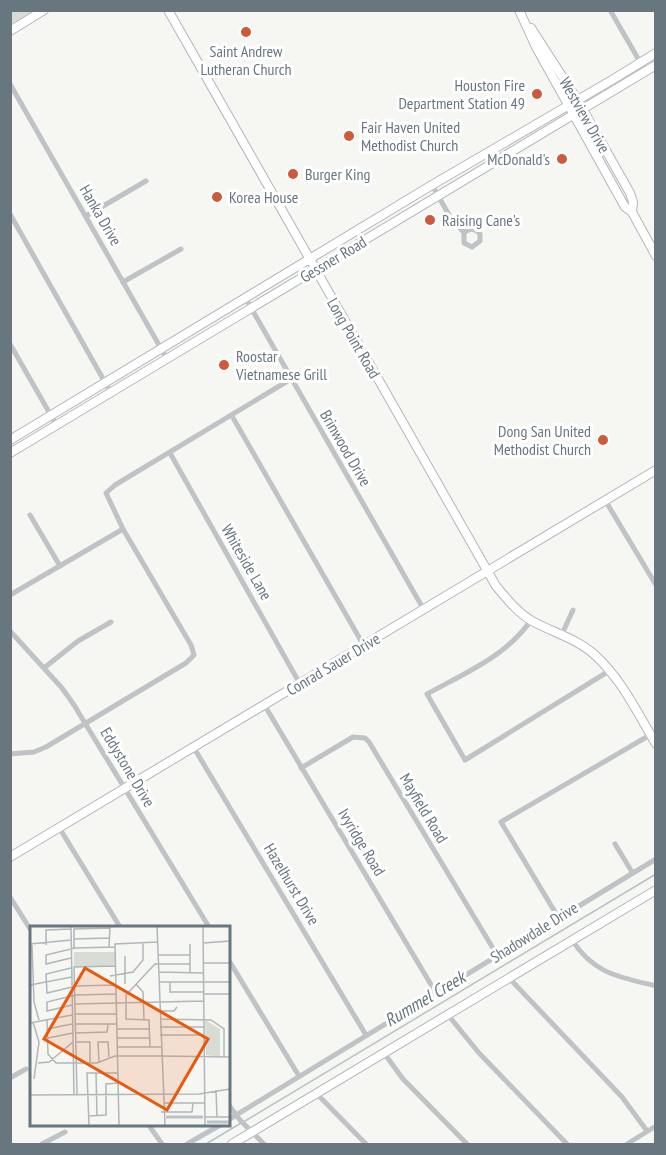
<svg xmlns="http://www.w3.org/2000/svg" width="666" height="1155" viewBox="0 0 666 1155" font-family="'PT Sans Narrow',sans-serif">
  <rect width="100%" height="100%" fill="#f6f6f3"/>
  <path fill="#d7dcd4" d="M11,10H34V11L11,24Z"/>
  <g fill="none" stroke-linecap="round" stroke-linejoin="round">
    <g stroke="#b9c2c6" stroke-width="1.5">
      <path d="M245,1121L656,874"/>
      <path d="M206,1144L241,1123"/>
    </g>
    <defs>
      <g id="secondary">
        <path d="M168,10L496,586C507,599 518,613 532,621C554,633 578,639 596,656C622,680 638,714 656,744"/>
        <path d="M519,10L536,47L625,207L632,212L656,256"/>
        <path d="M531,28L578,101L630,193L633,202L632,212"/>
        <path d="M10,31L44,10"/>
        <path d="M10,440L432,185L612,80L656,53"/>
        <path d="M10,453L656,65"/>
        <path d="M10,857L656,470"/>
        <path d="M232,1144L656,890"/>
      </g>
    </defs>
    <use href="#secondary" stroke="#b2b7ba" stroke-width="10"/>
    <g stroke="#bfc3c6" stroke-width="5">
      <path d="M610,10L640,62"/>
      <path d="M10,84L167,359"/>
      <path d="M432,185L449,215L464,233V243L472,247L480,241V234C475,228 469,228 464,233"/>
      <path d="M10,214L111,393"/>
      <path d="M86,216L146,181"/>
      <path d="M123,282L181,249"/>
      <path d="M246,299L424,610"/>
      <path d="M10,344L57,426"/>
      <path d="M232,416L364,646"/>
      <path d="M170,453L300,684"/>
      <path d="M605,500L656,585"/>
      <path d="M30,515L60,566"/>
      <path d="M10,595L123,529"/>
      <path d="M531,620C507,656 463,674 427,694L465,760L609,671"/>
      <path d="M10,631L62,688L74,705L209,927"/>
      <path d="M562,634L573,610"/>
      <path d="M44,668L78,641L111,622"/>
      <path d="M265,706L436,993"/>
      <path d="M194,748L366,1035"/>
      <path d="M10,754L34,752L46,747L186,663L194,655L191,645L123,529L106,493L115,485L291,379"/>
      <path d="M301,768L353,737L365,738L369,742L497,955"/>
      <path d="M60,829L120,927"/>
      <path d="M615,844L632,872"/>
      <path d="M10,897L32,932"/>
      <path d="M558,917L501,822L650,735"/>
      <path d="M572,940C594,974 619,977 656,986"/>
      <path d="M228,959L299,1076"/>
      <path d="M509,978L622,1097L647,1131"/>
      <path d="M448,1015L479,1053L567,1144"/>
      <path d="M384,1053L403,1079L467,1144"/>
      <path d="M10,1078L26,1069"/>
      <path d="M316,1093L366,1144"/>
      <path d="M228,1104L240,1120L264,1144"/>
      <path d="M228,1120L656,859"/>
      <path d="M148,1124L162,1144"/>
      <path d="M42,1144L65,1132"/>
      <path d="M187,1144L222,1124"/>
      <path d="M627,1144L656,1126"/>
    </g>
    <use href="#secondary" stroke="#fff" stroke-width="8"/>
  </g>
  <g fill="#cd5b3b" stroke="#fff" stroke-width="2">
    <circle cx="246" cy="32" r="6"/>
    <circle cx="537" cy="94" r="6"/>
    <circle cx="349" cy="136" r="6"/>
    <circle cx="562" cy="159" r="6"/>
    <circle cx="293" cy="174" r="6"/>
    <circle cx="217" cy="197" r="6"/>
    <circle cx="430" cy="220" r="6"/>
    <circle cx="224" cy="365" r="6"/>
    <circle cx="603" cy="440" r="6"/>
  </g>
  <g text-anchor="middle" stroke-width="6" stroke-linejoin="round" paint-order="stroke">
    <g font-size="16" fill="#687680" stroke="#fff" text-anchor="start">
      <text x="246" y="57" text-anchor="middle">Saint Andrew<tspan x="246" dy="18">Lutheran Church</tspan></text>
      <text x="525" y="91" text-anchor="end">Houston Fire<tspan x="525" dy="18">Department Station 49</tspan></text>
      <text x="361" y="133">Fair Haven United<tspan x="361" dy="18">Methodist Church</tspan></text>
      <text x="550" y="165" text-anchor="end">McDonald's</text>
      <text x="305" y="180">Burger King</text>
      <text x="229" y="203">Korea House</text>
      <text x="442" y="226">Raising Cane's</text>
      <text x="236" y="362">Roostar<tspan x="236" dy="18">Vietnamese Grill</tspan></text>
      <text x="591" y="437" text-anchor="end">Dong San United<tspan x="591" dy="18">Methodist Church</tspan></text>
    </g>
    <g font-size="16" fill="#687680" stroke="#fff">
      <text transform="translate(585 115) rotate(60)" y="6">Westview Drive</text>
      <text transform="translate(101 215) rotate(60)" y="6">Hanka Drive</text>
      <text transform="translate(333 259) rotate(-31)" y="6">Gessner Road</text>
      <text transform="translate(354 338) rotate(60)" y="6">Long Point Road</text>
      <text transform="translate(346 448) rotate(60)" y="6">Brinwood Drive</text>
      <text transform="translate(247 562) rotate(60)" y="6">Whiteside Lane</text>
      <text transform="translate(333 664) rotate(-31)" y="6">Conrad Sauer Drive</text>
      <text transform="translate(128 767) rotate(59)" y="6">Eddystone Drive</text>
      <text transform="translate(424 808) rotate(59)" y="6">Mayfield Road</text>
      <text transform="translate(362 842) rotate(59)" y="6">Ivyridge Road</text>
      <text transform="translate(292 884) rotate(59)" y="6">Hazelhurst Drive</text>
      <text transform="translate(534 932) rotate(-32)" y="6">Shadowdale Drive</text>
    </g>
    <g font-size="18" font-style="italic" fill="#64777c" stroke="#fff">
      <text transform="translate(425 999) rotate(-31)" y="6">Rummel Creek</text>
    </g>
  </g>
  <g transform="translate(30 926)">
    <rect width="200" height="200" fill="#f6f6f3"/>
    <path d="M44,26H85L86,40L44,41ZM175,94L190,103V131L176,129Z" fill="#d7dcd4"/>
    <path fill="none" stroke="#b9c2c6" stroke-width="3" d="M136,191H173M177,196H200"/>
    <path fill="none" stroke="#b0b7bb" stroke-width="1.5" d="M41,0L44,169M127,0L135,199M173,0L175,199M44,13L80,12M173,17L200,15M0,18L41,14M160,18V47M2,19L4,76L9,94M16,19V4L41,3M79,21L80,1M44,22V3L80,2M129,29H160M95,30V58M41,32L16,38V29L45,22L85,21M173,37H200M41,42L16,48L17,67L42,61M129,46L173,47M80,50L103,46L113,34V17M129,56H200M140,56V66H173M106,58L113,66L114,93M0,59L42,51M45,60L86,59M173,68H200M45,78L174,75M42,79L17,85V76L45,69L86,68M131,85H144L147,81M45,88H86M130,93L181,94L194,103V131M17,94L18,128L26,137H67L85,130H130M3,96L9,116L4,153M0,97L42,89M45,98H87M130,101H174M17,103L42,98M87,103H119M46,107L77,106L78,98M130,109H174M18,112L43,107M87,112H119M46,116H60V137M87,121H131M120,121L119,94L96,93V69L125,38H160M130,130L200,131M69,136L68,116H78L79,131M8,137L19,136L43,116M66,147L67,189M186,164L187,191M47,168L44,41L86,40M0,169L169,168L200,163M134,177H175M131,186H162L163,177M59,190L76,189V158L88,157M175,191H200M59,199L57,147H88M89,199L85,18L127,16"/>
    <path fill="#e8590c" fill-opacity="0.15" stroke="#e8590c" stroke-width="3" d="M55,42L178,113L137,184L14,113Z"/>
    <rect width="200" height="200" fill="none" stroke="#687680" stroke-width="3"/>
  </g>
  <rect width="666" height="1155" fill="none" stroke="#687680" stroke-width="24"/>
</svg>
